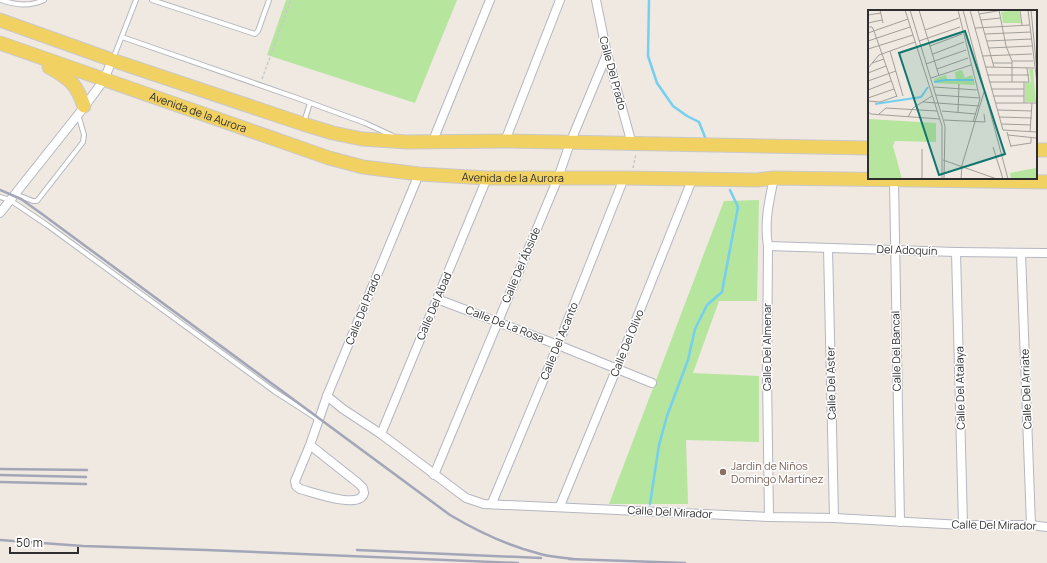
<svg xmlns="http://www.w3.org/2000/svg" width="1047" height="563" viewBox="0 0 1047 563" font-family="Manrope,sans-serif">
  <rect width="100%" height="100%" fill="#efe9e1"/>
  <g fill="#b6e59e">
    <path d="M286,0H457L415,103L267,55Z"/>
    <path d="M759,200L757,301H719L693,373L759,376V442L686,440L688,504H609L724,201Z"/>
  </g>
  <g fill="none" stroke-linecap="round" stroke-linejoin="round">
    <g stroke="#75cff0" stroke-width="2.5">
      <path d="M649,0L648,56L657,83L673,106L687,116L699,122L705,137"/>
      <path d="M650,504L659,445L667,416L688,360L695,329L707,305L722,292L724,281L738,207L730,190"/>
    </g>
    <defs>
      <g id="service">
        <path d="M1,0C16,5 29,7 44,0"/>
        <path d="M152,0L255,34L258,31L269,0"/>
        <path d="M122,37L297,98L365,123L393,136"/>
        <path d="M113,59L136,0"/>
        <path d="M304,122L310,103"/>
        <path d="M15,194L33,201H37L83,142L84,135L78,114"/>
        <path d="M0,197L10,200L47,225L274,391L319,420"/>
      </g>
      <g id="minor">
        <path d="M596,0L607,54L632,144"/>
        <path d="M505,141L560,0"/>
        <path d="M432,143L490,0"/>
        <path d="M894,181L900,522"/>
        <path d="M0,213L81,111L104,80L112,60"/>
        <path d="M768,246L956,252L1047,253"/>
        <path d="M828,248L834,518"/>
        <path d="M956,252L963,525"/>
        <path d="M1021,253L1031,525"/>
        <path d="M437,299L558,345L652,383"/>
        <path d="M327,396L343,409L381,434L466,498L484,504L769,517L834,518L963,525H1031L1047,527"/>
        <path d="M381,434L487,178"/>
        <path d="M310,445L358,483L363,488L364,493C360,510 312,492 300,489L296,486L295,481L310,445L327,396L419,174"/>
        <path d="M434,475L558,178L570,143L607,54"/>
        <path d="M492,503L558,345L624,178"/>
        <path d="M560,506L616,370L692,180"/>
        <path d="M769,517L767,376L768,246C764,223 769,201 774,178"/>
      </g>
      <g id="primary">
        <path d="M0,20L112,60L303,124L333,133L362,139L408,142L505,141L869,148"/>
        <path id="s1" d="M0,43L329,158L363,167L419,174L487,178H624L757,180L774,178L1047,182"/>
        <path d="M49,67C70,79 76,83 84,106"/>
        <path d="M1036,150H1047"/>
      </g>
    </defs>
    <use href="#service" stroke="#b4b7c1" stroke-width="6"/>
    <use href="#minor" stroke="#b4b7c1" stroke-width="10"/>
    <use href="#primary" stroke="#c9c9c9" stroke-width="15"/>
    <g stroke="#c9c9c9" stroke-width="1.5" stroke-dasharray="3 2" stroke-linecap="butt">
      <path d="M262,79L291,0"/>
      <path d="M633,168L636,154"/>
    </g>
    <use href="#service" stroke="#fff" stroke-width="4"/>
    <use href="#minor" stroke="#fff" stroke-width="8"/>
    <use href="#primary" stroke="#f2d163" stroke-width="13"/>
    <g stroke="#a3a6b8" stroke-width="2.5">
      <path d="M0,190L21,199L42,214L450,515C477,531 506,545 537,553C548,557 561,557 573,559"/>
      <path d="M0,469L87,470"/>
      <path d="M0,475L86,477"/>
      <path d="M0,482L86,484"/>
      <path d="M0,540L83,546L206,550L518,563"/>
      <path d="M357,550L541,558"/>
      <path d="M569,559L685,563"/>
    </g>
  </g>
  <circle fill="#8d6e63" stroke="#fff" stroke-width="1.5" cx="723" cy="472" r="4"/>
  <g text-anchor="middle" stroke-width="3" stroke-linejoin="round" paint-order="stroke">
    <g font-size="11" fill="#2e2e2e" stroke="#fff">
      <text transform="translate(613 73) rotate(75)" y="4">Calle Del Prado</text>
      <text dy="4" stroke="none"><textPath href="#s1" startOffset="210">Avenida de la Aurora</textPath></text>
      <text dy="4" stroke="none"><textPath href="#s1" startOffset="534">Avenida de la Aurora</textPath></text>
      <text transform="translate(907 250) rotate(2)" y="4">Del Adoquín</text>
      <text transform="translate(521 265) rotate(-67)" y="4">Calle Del Ábside</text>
      <text transform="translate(434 306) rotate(-67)" y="4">Calle Del Abad</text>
      <text transform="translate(363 309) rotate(-68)" y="4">Calle Del Prado</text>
      <text transform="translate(505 324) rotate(21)" y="4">Calle De La Rosa</text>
      <text transform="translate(559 341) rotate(-68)" y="4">Calle Del Acanto</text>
      <text transform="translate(627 343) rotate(-68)" y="4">Calle Del Olivo</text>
      <text transform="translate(767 347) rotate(-90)" y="4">Calle Del Almenar</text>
      <text transform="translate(896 351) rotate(-91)" y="4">Calle Del Bancal</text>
      <text transform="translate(831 383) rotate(-91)" y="4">Calle Del Aster</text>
      <text transform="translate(960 388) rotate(-91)" y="4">Calle Del Atalaya</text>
      <text transform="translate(1026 389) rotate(-92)" y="4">Calle Del Arriate</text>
      <text transform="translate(670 512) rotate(3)" y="4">Calle Del Mirador</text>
      <text transform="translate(994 525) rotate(1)" y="4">Calle Del Mirador</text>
    </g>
    <g font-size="11" fill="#785e54" stroke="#fff" text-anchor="start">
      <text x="731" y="470">Jardin de Niños<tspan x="731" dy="13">Domingo Martínez</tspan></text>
    </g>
  </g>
  <g transform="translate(868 10)">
    <rect width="169" height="169" fill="#efe9e1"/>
    <path d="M151,0L153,13H135L133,2ZM161,59H165L168,92H157V73L163,72ZM94,60L97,68L104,65L107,75L67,73L66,69L78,65L79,69L88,70L87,62ZM0,109L68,113V132L27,131L25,136L34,169H0ZM168,158V169H143L142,163Z" fill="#b6e59e"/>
    <path fill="none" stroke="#75cff0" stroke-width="2" d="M66,72L77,70H106M7,94L53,87L60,77"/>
    <path fill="none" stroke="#a29e99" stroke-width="1" d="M12,0L15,13M37,0L74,116V169M42,0L77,116L76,169M51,0L71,66M90,0L112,89L105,112M95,0L140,169M102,0L135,120L169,122M110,0L126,57M131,0L138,36L144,51V72M152,0L154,15M160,0L169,73M163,0L169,62M111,4L135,0M0,5L13,3M113,10L133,8M0,13L14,10M0,17H4L6,21L29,87M107,18L162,15M57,20L91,8M0,23L40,9M117,24L163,22M0,31L42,17M51,31L92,17M119,31L164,29M62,36L94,24M121,38L164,36M0,39L45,25M22,41L35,86M65,44L96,32M114,46L164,44M144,51H165M4,53L16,49M125,53H144M58,54L98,40M117,57L166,58M0,58L11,45L47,32M69,59L100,48M0,63L18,56M119,65H161M63,68L103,55M0,71L28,61M121,72H161L159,58M66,77L109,80M123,79H156M0,80L23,71M68,85L112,88M125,86H156M0,88L26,79M0,91L12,92L29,86M55,92L111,96M128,93H169M156,93V72M129,100L164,101M74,101L108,104M0,102L3,104L72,109M90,103L91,74M11,104L18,98L69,101M40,107L45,98L64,86M131,107L164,108M76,110L117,112L116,104M134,114L163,115M169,114V158M139,122L143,137M162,122L164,93M140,125L168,128M143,136L163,133V128M125,137L135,169M54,139V169M75,150L129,169M93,169L94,155L116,82"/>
    <path fill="#0f766e" fill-opacity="0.15" stroke="#0f766e" stroke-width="2" d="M97,21L137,144L71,165L31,43Z"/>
    <rect width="169" height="169" fill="none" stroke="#2e2e2e" stroke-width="2"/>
  </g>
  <path d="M10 547v6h68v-6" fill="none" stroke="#2e2e2e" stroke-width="2"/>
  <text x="16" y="547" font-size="12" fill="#2e2e2e" stroke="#ffffff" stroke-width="3" paint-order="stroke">50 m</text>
</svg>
